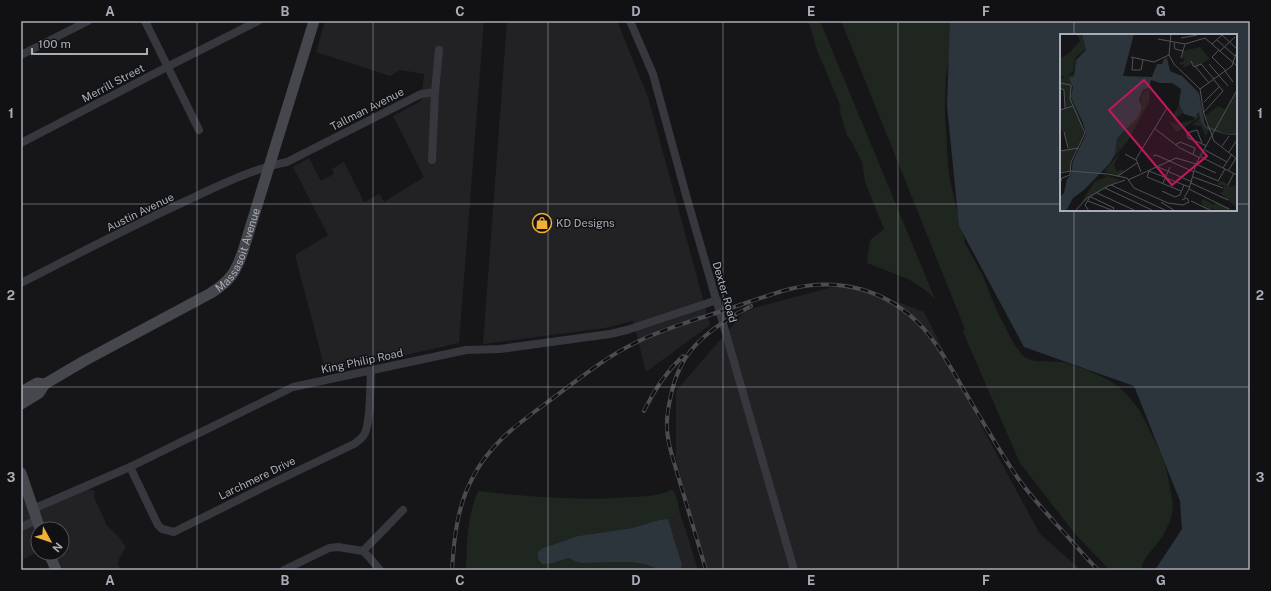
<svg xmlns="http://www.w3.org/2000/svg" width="1271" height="591" viewBox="0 0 1271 591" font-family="'Public Sans',sans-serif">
  <rect width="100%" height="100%" fill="#161618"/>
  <g fill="#222225">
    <path d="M325,21H484L459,343L326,373L295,255L328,235L293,167L309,158L321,181L334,174L332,169L344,162L364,202L380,194L384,202L424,177L393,116L421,101L424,74L400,70L390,76L316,52Z"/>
    <path d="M507,21H617L648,97L710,325L646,372L633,321L605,328L483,344Z"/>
    <path d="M848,283L924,312L982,427L1040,534L1081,570H705L676,458V391L746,310Z"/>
    <path d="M21,482L32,509L88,489L95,491L94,496L95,500L104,518L106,525L118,536L126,547L119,559L118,565L122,570H55L50,559L47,563L39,553H62V529H38V552L35,549L34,554L21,560Z"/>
    <path d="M680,514L686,531L698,570H680L682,565L668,519Z"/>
  </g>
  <g fill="#1e261f">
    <path d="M808,21H820L935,299L924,289L908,279L867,263L870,240L884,229L865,182L862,162L853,144L847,135L839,109L841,107L817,50C814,41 812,31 808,21Z"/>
    <path d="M841,21H952L950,52L946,77L945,111L948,164L950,180L965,243L982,274L997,311L1014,344L1023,356L1028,359L1035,361L1063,362L1088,370L1110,381L1119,387L1130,398L1140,411L1152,435L1163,458L1167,472L1173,504L1172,513L1170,522L1162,537L1145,559L1142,565V570H1110L1075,534L1020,463L963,332L965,329Z"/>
    <path d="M671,490L674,491L678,503L680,514L668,519L659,520L632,528L578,536L543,548L553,563L570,558L577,562L581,563L631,562L644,564L661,570H466C467,544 467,516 478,491C529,497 581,501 633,497C646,496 660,496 671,490Z"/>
  </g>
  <g fill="#2c353c" fill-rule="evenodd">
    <path d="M950,21H1250V570H1155L1182,529L1180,501L1134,386L1024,347L959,226L947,106ZM1061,35H1236V210H1061Z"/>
    <path d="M668,519L682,565L680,570H661L644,564L631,562L581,563L577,562L569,558L553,563L542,564L538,558V552L543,548L578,536L632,528L659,520Z"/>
  </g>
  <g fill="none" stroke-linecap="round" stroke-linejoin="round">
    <g stroke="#37383d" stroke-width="8">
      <path d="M145,21L199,130"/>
      <path d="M630,21L653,74L686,195L794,570"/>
      <path d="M21,55L88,21"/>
      <path d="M21,143L167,67L258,21"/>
      <path d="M432,160L435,92"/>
      <path d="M21,283C76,255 131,226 188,200C220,185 252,169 287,162L421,94L435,92L439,50"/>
      <path d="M130,467L158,525L162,529L174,532L264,487L354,444C358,441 363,438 365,433C371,420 370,386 371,370"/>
      <path d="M33,509L130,467L293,387L466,350L500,349L610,334L627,330L717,300"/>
      <path d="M21,527L37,520"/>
      <path d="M363,551L403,510"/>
      <path d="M284,570L329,548L338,547L363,551L369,557L380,570"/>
    </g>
    <g stroke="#45474d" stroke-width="11">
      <path d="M21,392L37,383L45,384"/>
      <path id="s1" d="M21,404L39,393L45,384L84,361L211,293C230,281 236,272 243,251L314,21"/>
      <path d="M21,473L40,529"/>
      <path d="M49,553L56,570"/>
    </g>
    <defs>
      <g id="rail">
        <path d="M644,411C654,390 666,372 683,356"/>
        <path d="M452,570C454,539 457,507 472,479C488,446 516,425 545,404C574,383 602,359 635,343C654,333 676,326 697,319C727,310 756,299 786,290C838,276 888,289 924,329C939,346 950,366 961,385C978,414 995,443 1013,471C1026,491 1042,508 1057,525C1071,540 1084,556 1098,570"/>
        <path d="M706,570C697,540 688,509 679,479C674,461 666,441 667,422C667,414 669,404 671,395C673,385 676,376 681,366C693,340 726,319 751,306"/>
      </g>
    </defs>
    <use href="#rail" stroke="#4a4c52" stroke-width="4"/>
    <use href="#rail" stroke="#111113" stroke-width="2.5" stroke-dasharray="8" stroke-linecap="butt"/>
  </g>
  <path fill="none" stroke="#a8adb8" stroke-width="1" stroke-opacity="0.55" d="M197,21V570M373,21V570M548,21V570M723,21V570M898,21V570M1074,21V35M21,204H1061M1236,204H1250M1074,210V570M21,387H1250"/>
  <defs>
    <symbol id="shop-ring" viewBox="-11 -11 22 22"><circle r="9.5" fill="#111113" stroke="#f2b134" stroke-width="1.5"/><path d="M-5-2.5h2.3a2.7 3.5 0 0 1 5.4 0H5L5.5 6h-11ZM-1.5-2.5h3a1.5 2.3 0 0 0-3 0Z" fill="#f2b134"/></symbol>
  </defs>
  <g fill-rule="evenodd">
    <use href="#shop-ring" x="531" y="212" width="22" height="22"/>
  </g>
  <g text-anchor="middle" stroke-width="3" stroke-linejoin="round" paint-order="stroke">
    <g font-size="11" fill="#a8adb8" stroke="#111113">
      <text transform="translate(113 83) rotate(-28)" y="4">Merrill Street</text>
      <text transform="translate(367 109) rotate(-27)" y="4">Tallman Avenue</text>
      <text transform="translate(140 212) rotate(-26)" y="4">Austin Avenue</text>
      <text dy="4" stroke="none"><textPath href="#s1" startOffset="274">Massasoit Avenue</textPath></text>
      <text transform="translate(725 292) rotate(74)" y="4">Dexter Road</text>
      <text transform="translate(362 361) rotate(-12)" y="4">King Philip Road</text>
      <text transform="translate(257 478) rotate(-26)" y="4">Larchmere Drive</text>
    </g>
    <g font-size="11" fill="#a8adb8" stroke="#111113" text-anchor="start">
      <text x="556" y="227">KD Designs</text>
    </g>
  </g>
  <g transform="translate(1060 34)">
    <rect width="177" height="177" fill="#161618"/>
    <path d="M17,0H22L26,15L16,23L13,38L8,41L14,40L11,63L22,89L24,100L11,125L10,136L0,138V117L8,115L4,98L0,96V77L5,74L4,56L0,54V43L1,44L5,43L0,41V18L1,24L9,19L20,7ZM140,13L150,25L136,33L132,30L123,34L124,30L121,31L119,29L125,27L122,23L123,17ZM91,46L89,68L67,108L41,138L55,120L54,104L82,73L80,63L84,57L89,55ZM177,56V99L168,100L151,94L145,82L158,72L166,76ZM120,70L123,79L115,84L121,89L133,86L139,77L140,83L117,98L108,87L118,91L112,82ZM140,84L146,95L154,98L148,97L146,103L141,92L132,91ZM60,119L54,131L57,138L61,135L64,137L58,142L44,137ZM42,140L60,146L21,169L35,147L47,143ZM163,147L171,153L177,151V174L159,158H163L164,151H158V148ZM143,165L154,171L156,168L175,177L149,175L143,172L141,167Z" fill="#1e261f"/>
    <path d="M22,0H74L63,42L92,43L97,30H102L104,25L107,24L110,37L122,42L139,59L145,91L167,100L176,99L177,101H168L146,95L141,88L139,78L136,81L137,84L124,80L119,70L121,55L112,49H100L91,46L89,54L83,56L79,65L82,73L78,83L57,104L55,120L50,129L24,156L13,164L6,177H0V163L4,159L7,145L11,141L13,127L26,100L23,89L11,63L13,53L9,44L14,42L16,26L26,16Z" fill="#2c353c"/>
    <path fill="none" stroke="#505258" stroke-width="1" d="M111,0L109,21L114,30L140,55L144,80L154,107L177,125M162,1L177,15M121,4L137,1M98,5L125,10L145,4L177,32M157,6L175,22M114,9L115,15L123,17M152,10L162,1M159,16L152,23L166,37M160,17L175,3M71,23L94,28L109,21M73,23L72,36H81L83,26M121,24L125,10M131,27L134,33L141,30L154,45M149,30L168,52M135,32L149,49M165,37L173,48M0,49L11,51L10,65L25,99L11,128L10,141L2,144L0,149M0,54L4,56L5,74M140,55L172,32L177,17M144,68L159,53M0,76L13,72M144,78L163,57L154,46M94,94L120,114L140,124M4,98L8,114M142,109L137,96L127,99L128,104L147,112M115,111L120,108L135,114L133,120M162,112L169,102M145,116L167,128M0,117L19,114M169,118L177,106M65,120L76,126M93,122L96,121L134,138M141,123L177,141M136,130L156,139M96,132L132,148M163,134L172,120M135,137L158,147L165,135M168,137L176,124M81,138L76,125L107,74M0,139L10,137L48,140L67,144L74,154L108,169L123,171L129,168L127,164L122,166M58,142L77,129M133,143L163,154M68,146L116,124L136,130M103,149L110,133M131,149L168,166M51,151L107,177M168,151L174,139M45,154L94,177M129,155L169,175M102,157L115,163L120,161L124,151M121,157L87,143L89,137L129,153M37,159L76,177M31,163L54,174L53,176M124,164L129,155L136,130L177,56M28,167L54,177M131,167L152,177M101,168L115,177M15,177L27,164L48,152L65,146M29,177L25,171L30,163"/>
    <path fill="#c2185b" fill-opacity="0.15" stroke="#c2185b" stroke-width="2" d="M84,46L147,122L112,151L49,76Z"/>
    <rect width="177" height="177" fill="none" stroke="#a8adb8" stroke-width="2"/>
  </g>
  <rect width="1271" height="591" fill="none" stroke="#111113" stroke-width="44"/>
  <g transform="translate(50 541) rotate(130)"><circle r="19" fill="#111113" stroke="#4d4f55"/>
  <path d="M0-3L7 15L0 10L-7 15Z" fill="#f2b134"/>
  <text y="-6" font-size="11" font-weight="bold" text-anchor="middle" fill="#a8adb8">N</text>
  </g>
  <path d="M32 48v6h115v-6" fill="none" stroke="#a8adb8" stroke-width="2"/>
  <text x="38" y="48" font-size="12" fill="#a8adb8" stroke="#111113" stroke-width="3" paint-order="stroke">100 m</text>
  <rect x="22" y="22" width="1227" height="547" fill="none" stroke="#a8adb8" stroke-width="1.5"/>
  <g font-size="13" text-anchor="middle" font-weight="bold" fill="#a8adb8">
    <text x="110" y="16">A</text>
    <text x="285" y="16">B</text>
    <text x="460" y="16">C</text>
    <text x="636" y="16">D</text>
    <text x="811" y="16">E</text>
    <text x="986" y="16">F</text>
    <text x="1161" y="16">G</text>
    <text x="11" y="118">1</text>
    <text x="1260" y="118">1</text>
    <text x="11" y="300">2</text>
    <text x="1260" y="300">2</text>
    <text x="11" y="482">3</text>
    <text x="1260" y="482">3</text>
    <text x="110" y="585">A</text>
    <text x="285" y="585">B</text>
    <text x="460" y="585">C</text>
    <text x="636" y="585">D</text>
    <text x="811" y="585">E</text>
    <text x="986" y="585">F</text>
    <text x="1161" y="585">G</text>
  </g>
</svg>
